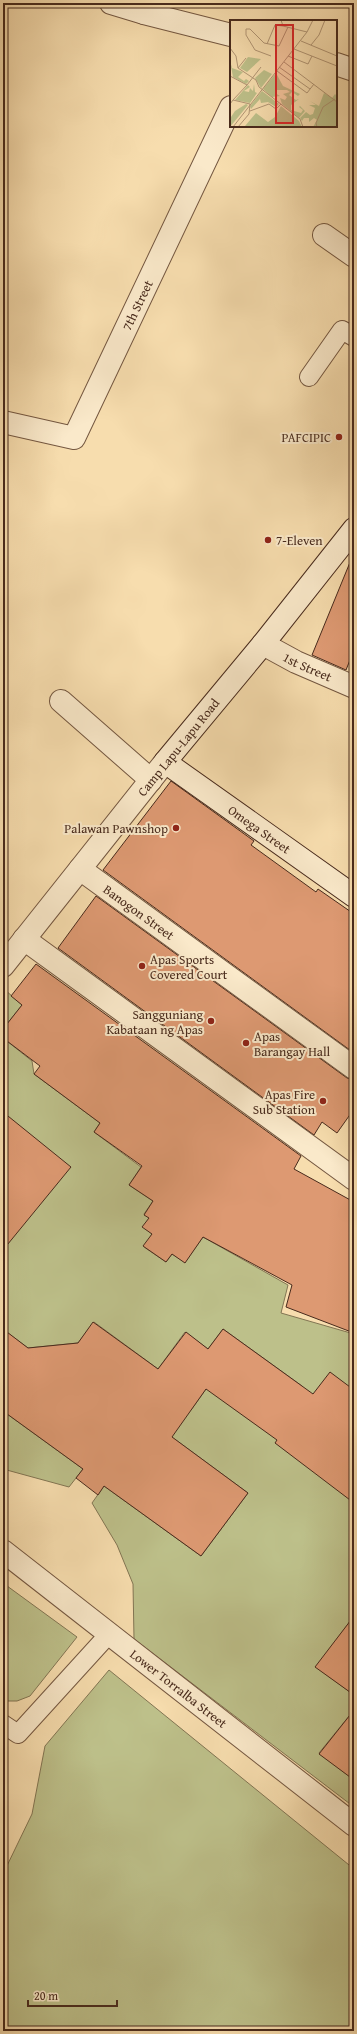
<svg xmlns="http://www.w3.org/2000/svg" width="357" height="2034" viewBox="0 0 357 2034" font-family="'Gentium Book Plus',serif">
  <rect width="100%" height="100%" fill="#f7ddae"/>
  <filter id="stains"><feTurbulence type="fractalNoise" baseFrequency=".005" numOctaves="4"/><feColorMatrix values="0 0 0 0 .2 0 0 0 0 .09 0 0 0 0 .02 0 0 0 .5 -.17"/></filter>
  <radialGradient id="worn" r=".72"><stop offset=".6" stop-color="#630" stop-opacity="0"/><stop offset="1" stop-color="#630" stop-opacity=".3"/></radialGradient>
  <g fill="#bdc08a" stroke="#827553">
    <path d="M4,989L22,1005L3,1029V991Z"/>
    <path d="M3,1038L32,1061L34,1074L100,1123L94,1132L141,1167L129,1185L153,1201L144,1214L149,1218L143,1227L152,1234L144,1247L166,1262L172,1254L185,1262L203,1237L288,1285L281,1313L354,1334V1385L351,1388L354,1616L316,1667L354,1695V1710L319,1753L354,1780V1807L134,1639L133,1584L117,1545L92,1503L104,1486L201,1556L248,1493L161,1429L191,1410L206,1389L302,1386L223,1329L208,1349L185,1332L158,1369L94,1322L78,1343L28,1348L5,1331L3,1334Z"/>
    <path d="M3,1411L83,1469L69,1487L3,1469Z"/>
    <path d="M3,1583L77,1637L30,1696L17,1701H3Z"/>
    <path d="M109,1670L354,1869V2031H3V1874L32,1814L45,1746Z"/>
  </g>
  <g fill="#dd9972" stroke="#482a1c">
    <path d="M353,555L354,650L346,670L312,655Z"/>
    <path d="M171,781L254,841L251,845L316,892L318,889L354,914V1053L103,870Z"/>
    <path d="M96,896L347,1078L354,1080V1109L337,1133L322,1122L314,1135L58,948Z"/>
    <path d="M36,964L301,1156L294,1169L354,1202V1333L286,1307L292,1285L203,1237L185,1263L172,1254L166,1262L143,1246L152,1234L142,1227L149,1218L144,1215L153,1201L129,1185L142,1166L94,1132L100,1123L34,1074L40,1066L3,1038V1029L22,1005L11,996Z"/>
    <path d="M3,1112L71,1167L3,1250Z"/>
    <path d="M93,1322L158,1369L186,1332L208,1349L223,1329L313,1394L330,1372L354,1390V1503L275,1443L277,1440L206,1389L172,1437L248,1493L201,1556L104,1486L98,1495L76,1478L83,1469L3,1411V1329L28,1348L78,1343Z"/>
    <path d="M354,1616V1695L315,1667Z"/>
    <path d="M354,1710V1780L319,1754Z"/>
  </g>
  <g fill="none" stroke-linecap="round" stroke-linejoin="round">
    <defs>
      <g id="lane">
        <path d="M309,377L342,330L354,337"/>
        <path d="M3,1724L18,1734L109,1634"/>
      </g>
      <g id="street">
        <path d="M111,3L144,13"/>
        <path d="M142,3L144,13L231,35"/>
        <path d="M336,64L354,70"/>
        <path d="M324,235L354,256"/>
        <path id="s1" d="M3,422L74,438L231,107"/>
        <path id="s2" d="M263,644L296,662L354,687"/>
        <path d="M61,701L151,780"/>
        <path id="s3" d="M80,869L354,1068"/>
        <path d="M24,939L354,1179"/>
        <path d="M3,966L165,762"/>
        <path id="s4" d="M3,1551L354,1825"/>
      </g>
      <g id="secondary">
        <path id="s5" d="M354,529L263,644L165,762L354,896"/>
      </g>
    </defs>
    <use href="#lane" stroke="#745740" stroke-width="20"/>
    <use href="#street" stroke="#745740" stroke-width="24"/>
    <use href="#secondary" stroke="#482a1c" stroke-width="24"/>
    <use href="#lane" stroke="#fae9ca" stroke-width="18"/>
    <use href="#street" stroke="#fae9ca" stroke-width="22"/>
    <use href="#secondary" stroke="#fae9ca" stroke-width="22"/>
  </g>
  <g fill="#8f2418" stroke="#fae9ca" stroke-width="1.5">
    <circle cx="339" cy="437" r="4"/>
    <circle cx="268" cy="540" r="4"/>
    <circle cx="176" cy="828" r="4"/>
    <circle cx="142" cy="966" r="4"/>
    <circle cx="211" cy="1021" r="4"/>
    <circle cx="246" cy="1043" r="4"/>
    <circle cx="323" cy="1101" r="4"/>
  </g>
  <g text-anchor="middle" stroke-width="4" stroke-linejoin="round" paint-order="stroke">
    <g font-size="13" fill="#482a1c" stroke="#fae9ca">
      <text dy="5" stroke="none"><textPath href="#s1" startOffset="220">7th Street</textPath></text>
      <text dy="5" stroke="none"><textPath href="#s2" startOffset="50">1st Street</textPath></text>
      <text transform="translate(178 747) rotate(-51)" y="5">Camp Lapu-Lapu Road</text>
      <text dy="5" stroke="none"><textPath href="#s5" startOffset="416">Omega Street</textPath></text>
      <text dy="5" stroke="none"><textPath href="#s3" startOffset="73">Banogon Street</textPath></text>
      <text dy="5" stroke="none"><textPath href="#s4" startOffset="223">Lower Torralba Street</textPath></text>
    </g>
    <g font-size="13" fill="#482a1c" stroke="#fae9ca" text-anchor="end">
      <text x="331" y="442">PAFCIPIC</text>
      <text x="276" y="545" text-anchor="start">7-Eleven</text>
      <text x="168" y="833">Palawan Pawnshop</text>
      <text x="150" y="964" text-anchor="start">Apas Sports<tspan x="150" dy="15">Covered Court</tspan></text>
      <text x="203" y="1019">Sangguniang<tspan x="203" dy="15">Kabataan ng Apas</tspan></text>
      <text x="254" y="1041" text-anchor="start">Apas<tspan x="254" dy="15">Barangay Hall</tspan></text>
      <text x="315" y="1099">Apas Fire<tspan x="315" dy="15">Sub Station</tspan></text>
    </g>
  </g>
  <g transform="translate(230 20)">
    <rect width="107" height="107" fill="#f7ddae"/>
    <path d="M18,37L31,39L17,52L10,48ZM0,41L2,48L13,52L8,57L14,61L16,59L19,61L16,64L3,57ZM34,50L42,54L31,68L25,58ZM46,53L53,66L70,74L68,76L62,72L59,75L66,80L69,79L61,85V90L71,93L73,90L69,87L70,86L75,91L69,98L52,84L50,78L55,80L57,77L53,74L60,72L57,70H46L45,73L50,76L42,77L33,69ZM24,64L25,72L27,73L20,83L5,80L18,65L20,67L14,71L19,72L20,68L23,71ZM32,71L49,84L46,87L38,82L31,83L30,79L21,89L20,86ZM94,73L102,78L105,74L107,76V107H83L87,100L84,98L79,102V98H74L72,101L70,98L76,92L80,95L83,94L85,88L79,85H86L80,81L89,86ZM16,84L18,85L0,107L1,97L5,91ZM51,86L69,101L72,107H9L15,106L26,93L38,102L45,97Z" fill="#bdc08a"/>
    <path fill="none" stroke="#b19574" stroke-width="1" d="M51,0L53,6L77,12M71,21L107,36M37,24L45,5L53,6M81,25L89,15L95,0M0,28L6,36L8,48L26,60L29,67L70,99L73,107M64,29L107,46M41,36L25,30L16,15V9H20L34,23L49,26L58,7M58,36L78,44L82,36M54,42L107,82M49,47L80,69M8,48L16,38M47,51L77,73L84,64M0,56L17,65L31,47M3,80L17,65M0,84L3,80L20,84L19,94L8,107M20,91L39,84L46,89L51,84M3,107L77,12L83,0M87,107L86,103L93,87L105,79"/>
    <path fill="#d62828" fill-opacity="0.15" stroke="#d62828" stroke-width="2" d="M46,5H63V103H46Z"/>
    <rect width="107" height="107" fill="none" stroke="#482a1c" stroke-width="2"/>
  </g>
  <rect width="357" height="2034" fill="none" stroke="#f7ddae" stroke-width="16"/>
  <rect x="4" y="4" width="349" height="2026" fill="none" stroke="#482a1c" stroke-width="2"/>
  <rect x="8" y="8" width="341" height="2018" fill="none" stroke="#482a1c"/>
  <path d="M28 2000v6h89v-6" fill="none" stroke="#482a1c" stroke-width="2"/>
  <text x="34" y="2000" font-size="12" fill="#482a1c" stroke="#fae9ca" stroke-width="3" paint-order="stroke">20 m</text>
  <rect width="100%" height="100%" filter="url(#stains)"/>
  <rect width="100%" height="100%" fill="url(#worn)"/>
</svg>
